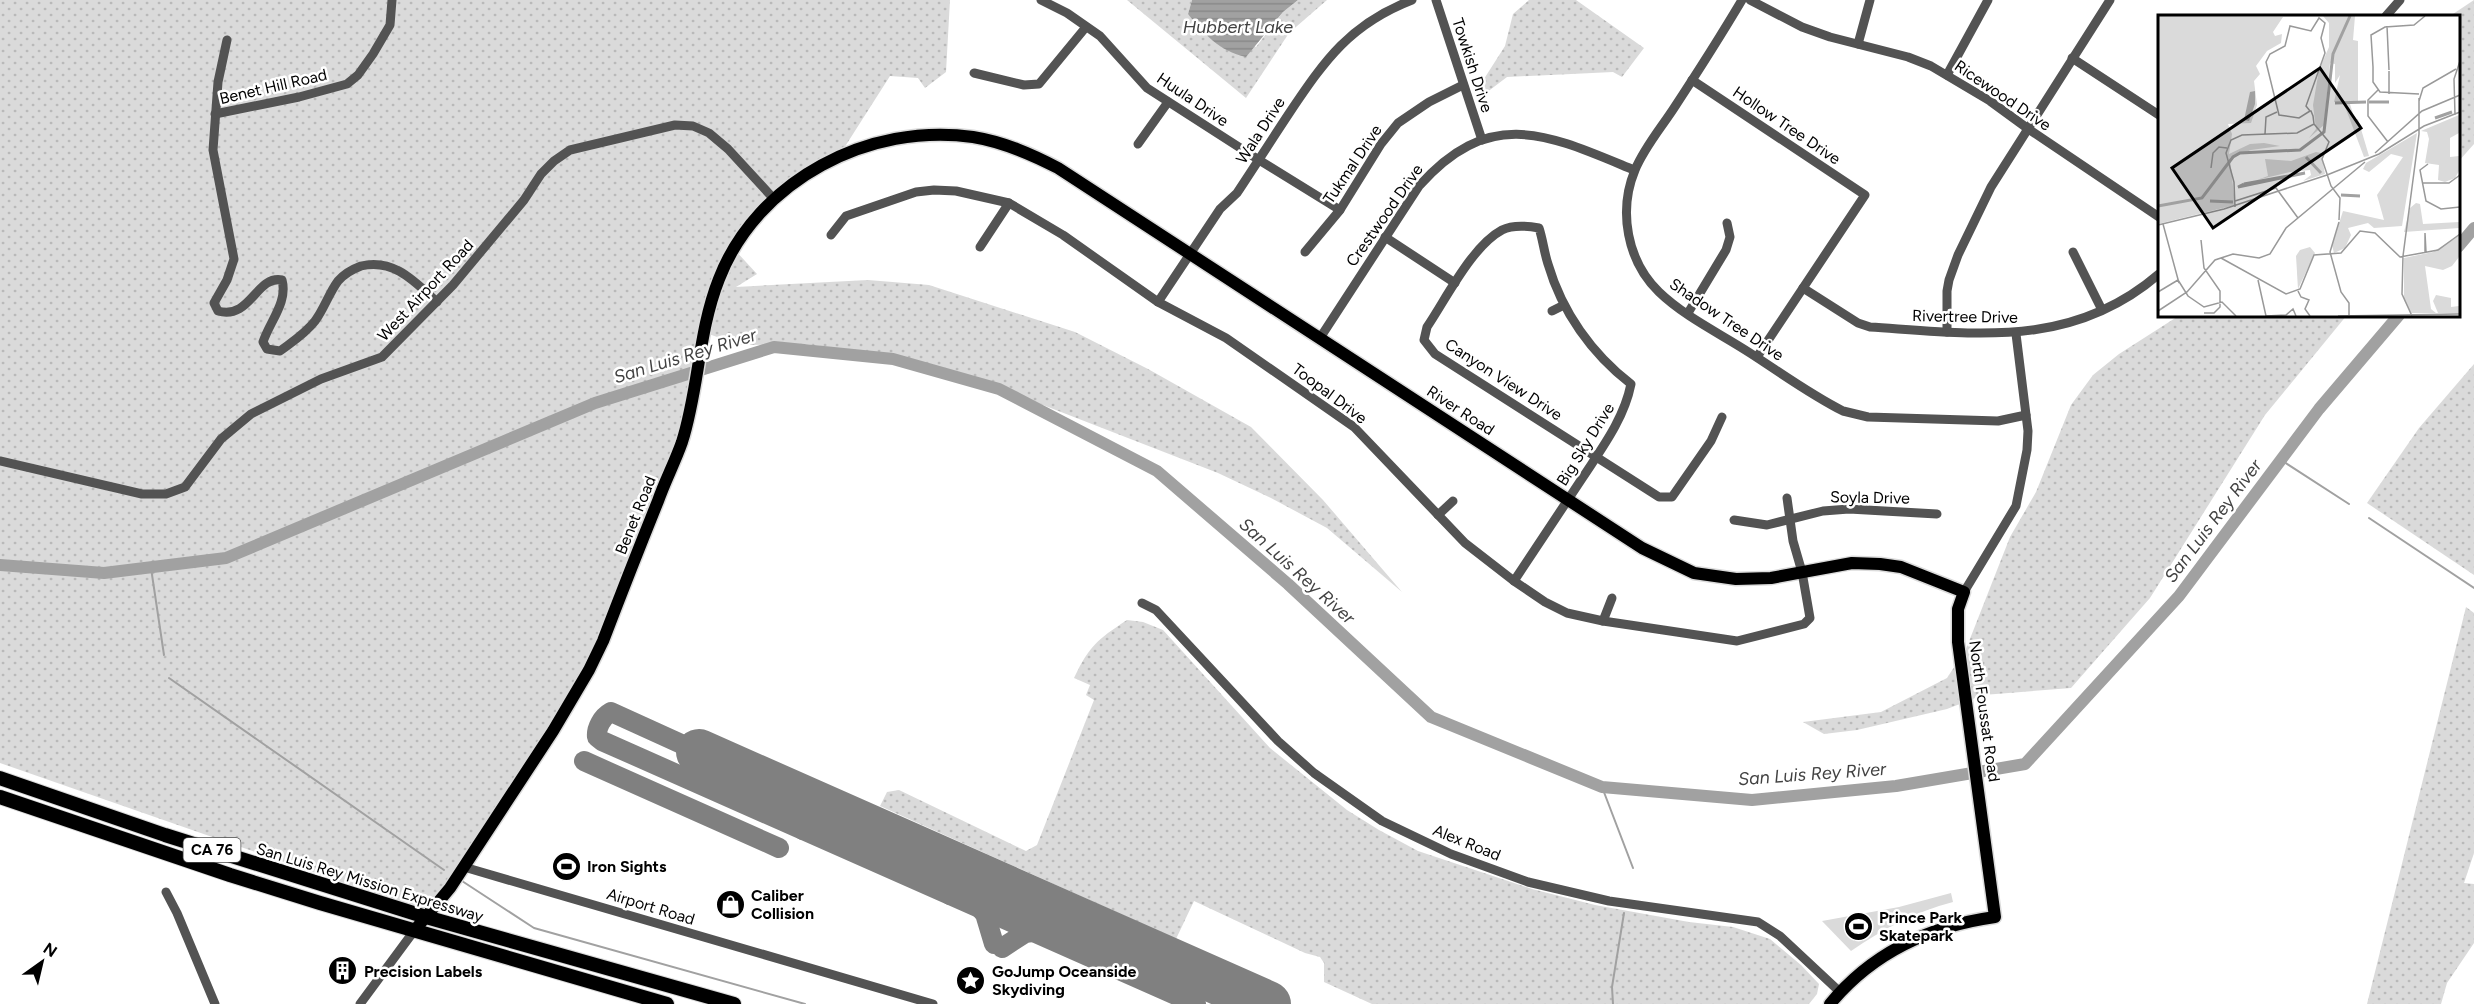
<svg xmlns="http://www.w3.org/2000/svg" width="2474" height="1004" viewBox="0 0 2474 1004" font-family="Figtree,sans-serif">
  <defs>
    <pattern id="grass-dots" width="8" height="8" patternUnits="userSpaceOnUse" patternTransform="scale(1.5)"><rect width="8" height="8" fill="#dadada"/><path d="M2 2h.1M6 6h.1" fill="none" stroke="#b9b9b9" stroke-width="1.8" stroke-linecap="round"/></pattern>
    <pattern id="water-rules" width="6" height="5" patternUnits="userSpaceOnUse" patternTransform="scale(1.5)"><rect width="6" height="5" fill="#a1a1a1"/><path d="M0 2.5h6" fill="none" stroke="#898989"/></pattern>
  </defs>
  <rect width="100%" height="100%" fill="#fff"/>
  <g fill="url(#grass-dots)">
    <path d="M0,0H950L946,72L925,88L918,78L890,76L839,156L773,198L734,249L757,274L736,287L868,280L929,285L1075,332L1148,369L1251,427L1323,500L1402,592L1327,528L1271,498L1218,473L1043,405L930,365L866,352L806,344L740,345L703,332L690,408L589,670L430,913L0,763Z"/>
    <path d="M1127,0H1192L1188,14L1256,47L1283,12L1298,0H1327L1289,33L1246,98Z"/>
    <path d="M1529,0H1576L1644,48L1622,77L1613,72L1507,77L1478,99L1475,93L1505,46L1513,14Z"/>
    <path d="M2474,0V144L2458,162V16H2450Z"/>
    <path d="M2180,315H2347L2265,415L2150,598L2071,688L1983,695L1947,709L1857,730L1824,734L1803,722L1881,712L1947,678L1966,649L2010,537L2036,492L2071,405L2093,375L2119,354Z"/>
    <path d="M2474,364V575L2367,503L2419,428Z"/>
    <path d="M2466,607L2474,613V853L2464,883L2474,884V943L2447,983L2441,1004H2367Z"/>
    <path d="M1127,620L1143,622L1163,630L1270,748L1347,810L1379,830L1418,851L1532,889L1595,905L1689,922L1733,927L1770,939L1801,965L1819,984L1817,994L1809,1004H1372L1324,982V963L1320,957L1305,953L1194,901L1176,939L880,806L887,792L899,790L1026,851L1037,845L1094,700L1086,695L1090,685L1074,678C1090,645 1097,640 1127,620Z"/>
  </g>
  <path fill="#dadada" d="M1951,893L1953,902C1915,912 1883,929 1851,951L1822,921L1899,907Z"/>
  <path fill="url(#water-rules)" d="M1192,0H1298L1283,12L1246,57C1219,51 1204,34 1188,14Z"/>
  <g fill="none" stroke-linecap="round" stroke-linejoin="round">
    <g stroke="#a1a1a1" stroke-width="2">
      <path d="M2281,460L2349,504"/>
      <path d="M2369,518L2474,588"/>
      <path d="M151,568L164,655"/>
      <path d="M169,678L444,870"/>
      <path d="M1602,787L1633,868"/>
      <path d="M462,881L534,928L805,1004"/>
      <path d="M1613,1004L1612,987L1624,913"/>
    </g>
    <g stroke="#a1a1a1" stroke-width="12">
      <path d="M2458,247L2474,228"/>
      <path d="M0,565L104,573L226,558L595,403L774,347L893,359L999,389L1157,471L1288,584L1431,717L1602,787L1752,800L1896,786L2025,764L2179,596L2319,409L2399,315"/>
    </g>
    <g stroke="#808080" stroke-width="20">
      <path d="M699,752L611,712C602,717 596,728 597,737L602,741L1196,1004"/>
      <path d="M584,761L779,848"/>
      <path d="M703,785L710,784L721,771L735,768"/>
      <path d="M803,830L812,829L819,818V808L813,803"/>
      <path d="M950,895L960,892L965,881L962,871L955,866"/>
      <path d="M980,908L985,914L994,944"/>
      <path d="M1014,923L1037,913L1057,910"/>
      <path d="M1002,948L1025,933L1032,932"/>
      <path d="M1261,1001L1265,1004"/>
    </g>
    <path stroke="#808080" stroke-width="46" d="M699,752L1268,1004"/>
    <defs>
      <path id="major" d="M414,931L450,888L553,731L589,670L603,641C621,594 639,548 658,501C665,481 675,462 682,442C699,389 698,332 719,279C757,180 870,122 973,137C1004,142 1031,154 1058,168L1642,548L1694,573L1736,579L1771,578L1852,563L1880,564L1901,567L1964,592L1958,609V642L1995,917C1930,926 1872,953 1830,1004"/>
      <g id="highway">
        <path d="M0,778L165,835L426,917L734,1004"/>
        <path d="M0,797L230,875L320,903L667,1004"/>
      </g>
    </defs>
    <use href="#major" stroke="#dbdbdb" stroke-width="15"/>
    <use href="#highway" stroke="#dbdbdb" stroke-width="16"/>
    <g stroke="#535353" stroke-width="9">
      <path d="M1041,0L1067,13L1100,36L1147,88L1259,160L1340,210"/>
      <path d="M1436,0L1482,140"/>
      <path d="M1742,0C1720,37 1697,73 1674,108C1661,128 1644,148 1635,170C1618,211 1627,261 1659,292C1685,317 1721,334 1750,353C1781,373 1811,395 1843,411L1868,417L1998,421L2026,415"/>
      <path d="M1750,0L1802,27L1830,37L1908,57L1931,66L1990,101L2027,128L2159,217"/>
      <path d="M2386,16L2400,0"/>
      <path d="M227,40L218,82L213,150L234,259L227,280L214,303L218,311C251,320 256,275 282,280C288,302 270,321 263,342L267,349L280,351C292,342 305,334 315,321C324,309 329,293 338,281C344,274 353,269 361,266C394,258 415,282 437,302"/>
      <path d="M1858,44L1870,0"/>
      <path d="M2072,58L2159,115"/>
      <path d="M974,73L1024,85L1039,84L1086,27"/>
      <path d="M1947,75L1988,0"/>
      <path d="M1692,80L1865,195L1757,357"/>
      <path d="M215,114L299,97L347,84L358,75L373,54L390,25L392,0"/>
      <path d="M1138,144L1168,102"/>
      <path d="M831,235L846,216L916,192L934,190L956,191L1009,203L1063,235L1158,302L1226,338L1354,427L1465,543L1514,581L1545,602L1567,613L1603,621L1737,641L1804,624L1810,618L1802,572L1793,541L1787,498"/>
      <path d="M1385,237L1455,283"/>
      <path d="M980,247L1009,203"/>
      <path d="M1305,252L1340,210L1381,144L1398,123L1429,102L1463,85"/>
      <path d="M2073,252L2102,310"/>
      <path d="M1803,288L1858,323L1870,327C1976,334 2072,349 2159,274"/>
      <path d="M1158,302L1220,209L1237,193C1255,166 1272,139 1290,112C1325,60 1350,24 1412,0"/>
      <path d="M1552,311L1564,305"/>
      <path d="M1688,313L1726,250L1730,237L1727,223"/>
      <path d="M1947,332V291L1949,280L1958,255L1991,187L2110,0"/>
      <path d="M1320,338L1419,186C1491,105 1549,135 1634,170"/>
      <path d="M0,461L142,494H166L185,487L221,439L251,414L321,379L382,357L453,285L524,200L541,174L554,161L570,150L675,125L693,126L709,133L728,149L773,198"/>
      <path d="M1438,515L1453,501"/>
      <path d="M1734,520L1767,525L1823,511L1849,509L1937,514"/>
      <path d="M1514,581C1537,546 1560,512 1583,477C1602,448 1624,419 1631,384C1592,354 1562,312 1548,264C1544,252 1543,240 1539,228C1528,226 1512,225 1502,230C1472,246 1446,299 1427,327L1424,340L1435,354L1659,497H1672L1711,441L1722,417"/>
      <path d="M1964,592L2016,506L2027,450L2028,431L2016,334"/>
      <path d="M1142,603L1156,610L1278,741L1314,773L1382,821L1451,854L1528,882L1609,901L1758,922L1780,936L1840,992"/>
      <path d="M1603,621L1612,598"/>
      <path d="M464,867L933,1004"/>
      <path d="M166,892L177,913L215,1004"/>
      <path d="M360,1004L414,931"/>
    </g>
    <use href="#major" stroke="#000" stroke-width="12"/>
    <use href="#highway" stroke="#000" stroke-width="14"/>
  </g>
  <defs>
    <symbol id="stadium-disc" viewBox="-11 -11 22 22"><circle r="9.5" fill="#000" stroke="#fff"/><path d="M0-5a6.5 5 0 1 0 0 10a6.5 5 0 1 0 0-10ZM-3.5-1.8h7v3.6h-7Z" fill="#fff"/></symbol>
    <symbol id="shop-disc" viewBox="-11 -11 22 22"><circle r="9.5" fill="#000" stroke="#fff"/><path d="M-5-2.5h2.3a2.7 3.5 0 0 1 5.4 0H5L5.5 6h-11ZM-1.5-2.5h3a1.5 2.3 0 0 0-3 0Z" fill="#fff"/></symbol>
    <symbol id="building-disc" viewBox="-11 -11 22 22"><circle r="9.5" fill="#000" stroke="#fff"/><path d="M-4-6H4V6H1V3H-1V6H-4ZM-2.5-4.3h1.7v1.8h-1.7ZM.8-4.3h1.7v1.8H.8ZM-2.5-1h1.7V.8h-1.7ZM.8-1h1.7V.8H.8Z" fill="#fff"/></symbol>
    <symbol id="sight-disc" viewBox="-11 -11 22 22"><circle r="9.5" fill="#000" stroke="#fff"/><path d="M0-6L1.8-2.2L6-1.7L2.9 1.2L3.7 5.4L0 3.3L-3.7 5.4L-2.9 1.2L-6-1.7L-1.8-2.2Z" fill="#fff"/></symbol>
  </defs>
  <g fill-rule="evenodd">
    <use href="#stadium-disc" x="550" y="850" width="33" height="33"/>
    <use href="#shop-disc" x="714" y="888" width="33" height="33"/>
    <use href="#stadium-disc" x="1842" y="910" width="33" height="33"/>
    <use href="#building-disc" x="326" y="954" width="33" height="33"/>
    <use href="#sight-disc" x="954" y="964" width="33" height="33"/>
  </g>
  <g text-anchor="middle" stroke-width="5" stroke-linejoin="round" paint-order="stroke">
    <rect fill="#fff" stroke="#4c4c4c" stroke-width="1.5" x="183.5" y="838" width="57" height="24" rx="4.5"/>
    <g font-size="15" font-weight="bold" fill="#000">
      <text x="212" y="855">CA 76</text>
    </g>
    <g font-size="16" fill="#000" stroke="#fff">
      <text transform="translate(1473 65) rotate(72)" y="6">Towkish Drive</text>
      <text transform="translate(273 86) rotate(-13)" y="6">Benet Hill Road</text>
      <text transform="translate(2003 95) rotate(34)" y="6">Ricewood Drive</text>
      <text transform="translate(1193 99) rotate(34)" y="6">Huula Drive</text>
      <text transform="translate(1787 125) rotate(34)" y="6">Hollow Tree Drive</text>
      <text transform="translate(1260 130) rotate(-57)" y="6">Wala Drive</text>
      <text transform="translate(1352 164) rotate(-56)" y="6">Tukmal Drive</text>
      <text transform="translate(1384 215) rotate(-55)" y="6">Crestwood Drive</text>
      <text transform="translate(425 290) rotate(-47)" y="6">West Airport Road</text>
      <text transform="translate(1965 316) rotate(1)" y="6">Rivertree Drive</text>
      <text transform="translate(1727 319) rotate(34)" y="6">Shadow Tree Drive</text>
      <text transform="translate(1504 379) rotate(33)" y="6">Canyon View Drive</text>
      <text transform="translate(1330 393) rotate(37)" y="6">Toopal Drive</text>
      <text transform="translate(1461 410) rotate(33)" y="6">River Road</text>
      <text transform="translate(1585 444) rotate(-58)" y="6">Big Sky Drive</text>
      <text transform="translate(1870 497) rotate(1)" y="6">Soyla Drive</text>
      <text transform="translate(635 515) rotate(-68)" y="6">Benet Road</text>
      <text transform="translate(1985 711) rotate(82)" y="6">North Foussat Road</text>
      <text transform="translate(1467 842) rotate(22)" y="6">Alex Road</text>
      <text transform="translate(370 882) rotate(17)" y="6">San Luis Rey Mission Expressway</text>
      <text transform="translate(651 906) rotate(17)" y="6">Airport Road</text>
    </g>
    <g font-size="16" font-weight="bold" fill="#000" stroke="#fff" text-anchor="start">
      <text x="587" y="872">Iron Sights</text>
      <text x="751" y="901">Caliber<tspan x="751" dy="18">Collision</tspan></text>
      <text x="1879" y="923">Prince Park<tspan x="1879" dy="18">Skatepark</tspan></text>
      <text x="364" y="977">Precision Labels</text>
      <text x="992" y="977">GoJump Oceanside<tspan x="992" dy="18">Skydiving</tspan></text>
    </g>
    <g font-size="18" font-style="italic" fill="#424242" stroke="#fff">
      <text x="1238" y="33">Hubbert Lake</text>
      <text transform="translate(685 356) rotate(-17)" y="6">San Luis Rey River</text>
      <text transform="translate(2213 521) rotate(-53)" y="6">San Luis Rey River</text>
      <text transform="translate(1297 571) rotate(42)" y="6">San Luis Rey River</text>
      <text transform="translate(1812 774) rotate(-4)" y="6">San Luis Rey River</text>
    </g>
  </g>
  <g transform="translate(2158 15)">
    <rect width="302" height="302" fill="#fff"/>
    <path d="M0,1L125,2L115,17L117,21L124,19L123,28L109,36L98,51L102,59L96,66L99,90L93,108L70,109L74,119L71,139L92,129L106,128L122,131L93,135L72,143L77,190L0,209ZM165,1H197L195,25L200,26V87H176L182,60L177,68V49L172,48L166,110L151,123L158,114L155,90L161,55L171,32V8ZM186,89H192L197,105L200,104L211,141L206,142ZM301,100V118L292,123V142L301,141V156L297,163L287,167L280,165L281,150L267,148L271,124L269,117L263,116ZM259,118L244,211L216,213L210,208L190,213L193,220L187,233L176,238L174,230L185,196L226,205L219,180L245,142L233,139L211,157L205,154L208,148ZM158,137L163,138L167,159L145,166L153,160L152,155L132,157L99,165L110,161L107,144L133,146ZM258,188L262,189L265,209L301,207V213L246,217L252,193ZM301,220V242L294,251L285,255L267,251L273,294L278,298H253L246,285V243L275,237ZM278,280L293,283V292L301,291V299L280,298L275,286Z" fill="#dadada"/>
    <path d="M152,232L157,238L140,274L138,241L142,235Z" fill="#dadada"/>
    <path d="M97,76V89L91,106L86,105L92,77Z" fill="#a1a1a1"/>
    <path fill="none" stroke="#a1a1a1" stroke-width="3" d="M211,87H231M177,88L208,87M277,103L294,97M148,142L163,158M86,169L80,172L147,158M86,169L147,158M183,180L202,181M52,186L75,187M0,191L44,183L75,142L82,138L142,135L166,117L175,39L192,1"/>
    <path fill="none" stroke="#999" stroke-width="1.5" d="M229,11L231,55M215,52L213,20L227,12L256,10L267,1M215,52V67L222,77L261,79M220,75L210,85V101L230,127M231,79V56M261,86L265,73L298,54M152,96L141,103L121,100L108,47L112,39L127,31L132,11L153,16L161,3L167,8L163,23L167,38L148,91L152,96H153L155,101L156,109M297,100L296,64L302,46M107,119L108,102L119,97M217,138L264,96L302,80M270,149L262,155L268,186L283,194L302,192M53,153L55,138L61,132L69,133M265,168H291L302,160M77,186L118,173L140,203M77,192L76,167L68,138L73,125L84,120L139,118L156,109L171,127L164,144L173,171L182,183L181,205M181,207L172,237L183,277L191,288V300M5,209L21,268M0,210L66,194L169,160L221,139L266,111L302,97M43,225L46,253L62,276V292L56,298H46M267,237V218L268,237M63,243L128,279L142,274L156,240L183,238L202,216L217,218L242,242L280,235L302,219M20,265L30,281L46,292L64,287L78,301M100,265L108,301M140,276L143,282L151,285L147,294L152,301M0,277L20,265M0,296L29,277L57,245L75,239L101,243L112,239L128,213L207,147M108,301L128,300L135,294L138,301M180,301L302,299M254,301L244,279L245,241L261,119V83"/>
    <path fill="#000" fill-opacity="0.15" stroke="#000" stroke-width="3" d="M162,53L203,113L55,213L14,153Z"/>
    <rect width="302" height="302" fill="none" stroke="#000" stroke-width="3"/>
  </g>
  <g transform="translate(42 962) rotate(34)" stroke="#ffffff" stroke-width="4.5" paint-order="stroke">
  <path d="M0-4.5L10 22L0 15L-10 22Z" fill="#000000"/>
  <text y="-9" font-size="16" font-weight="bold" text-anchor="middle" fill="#000000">N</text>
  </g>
</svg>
